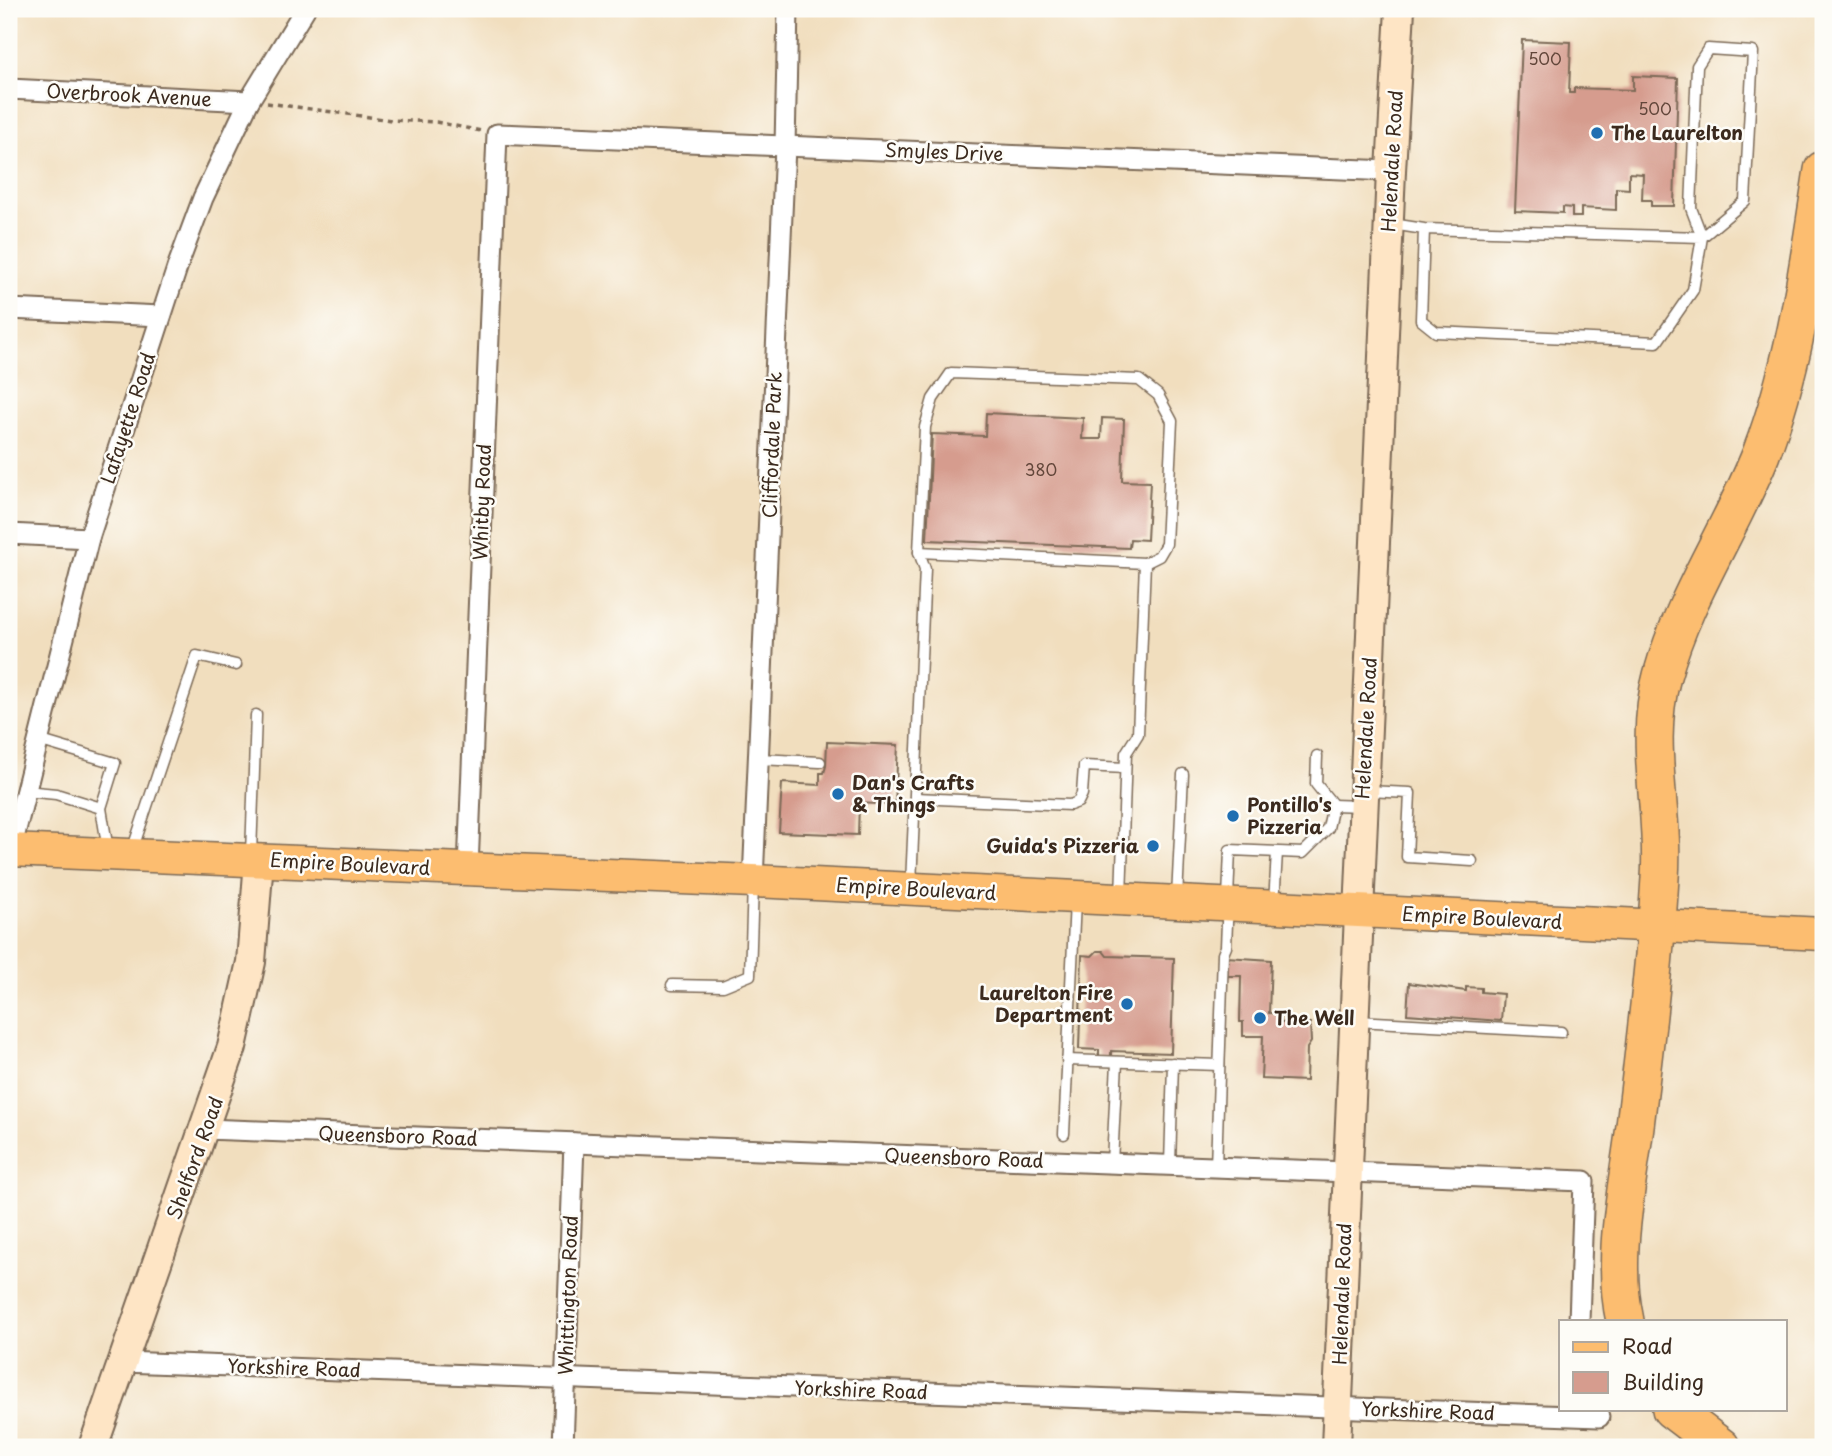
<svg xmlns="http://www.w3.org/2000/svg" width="1832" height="1456" viewBox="0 0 1832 1456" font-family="'Playpen Sans',sans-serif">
  <rect width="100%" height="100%" fill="#fdfcf7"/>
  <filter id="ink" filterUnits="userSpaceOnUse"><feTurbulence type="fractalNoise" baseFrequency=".0143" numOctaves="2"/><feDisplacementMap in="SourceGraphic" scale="14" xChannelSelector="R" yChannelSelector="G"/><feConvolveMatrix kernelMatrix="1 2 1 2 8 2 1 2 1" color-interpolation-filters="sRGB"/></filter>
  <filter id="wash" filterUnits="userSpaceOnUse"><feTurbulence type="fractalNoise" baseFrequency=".00686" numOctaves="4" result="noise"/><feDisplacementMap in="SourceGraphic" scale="28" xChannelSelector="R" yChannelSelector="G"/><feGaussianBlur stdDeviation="1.57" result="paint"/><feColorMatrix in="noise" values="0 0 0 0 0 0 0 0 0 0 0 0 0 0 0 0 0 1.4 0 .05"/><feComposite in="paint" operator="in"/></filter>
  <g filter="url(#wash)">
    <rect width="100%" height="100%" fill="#f1debe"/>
    <g id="blocks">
      <g fill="#d69c8e">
        <path d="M1522,40L1571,42L1569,93H1574V88L1633,90V76L1678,78L1674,206H1651V200H1642L1643,174L1629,173V189L1616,188V210L1581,208V217H1572V208L1563,207V213L1515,211Z"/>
        <path d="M986,413L1083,418L1082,439H1101L1102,418L1124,419L1122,481L1150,482L1147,540L1130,539L1129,548L927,540L932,434L985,436Z"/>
        <path d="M827,742L898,745L895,805L859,803L858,835L779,832L782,783L820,785V773H824L826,766Z"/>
        <path d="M1097,951H1103L1107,956L1174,958L1171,1053L1111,1051V1058L1099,1057V1050L1079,1049L1082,955L1092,956Z"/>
        <path d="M1226,957L1271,960L1269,1013L1281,1014V1022L1310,1023L1311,1042L1307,1048L1306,1081L1261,1079L1263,1036H1243V1022H1240L1241,976H1226Z"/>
        <path d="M1409,983L1466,991V987L1481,988V992L1503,994L1501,1021L1407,1014Z"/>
      </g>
    </g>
  </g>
  <g filter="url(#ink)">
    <use href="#blocks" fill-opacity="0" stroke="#7b6956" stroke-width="2"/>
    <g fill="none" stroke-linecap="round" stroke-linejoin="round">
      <defs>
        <g id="lane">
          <path d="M1392,224L1424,229L1702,237L1745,201L1753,52L1708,49L1697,66L1691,208L1702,237L1693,290L1657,342L1436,332L1421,320L1424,229"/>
          <path d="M919,552L1145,563"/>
          <path d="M38,740L115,763L101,808L108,850"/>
          <path d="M1317,756L1316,784L1333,805"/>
          <path d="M759,759L820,762"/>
          <path d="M25,791L56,794L101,808"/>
          <path d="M1367,791L1410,793L1407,857L1472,861"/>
          <path d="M916,798L1070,805L1078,802L1082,794L1084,766L1125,768"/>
          <path d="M132,851L197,656L236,665"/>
          <path d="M251,854L256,715"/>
          <path d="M911,884L925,569L919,552L925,427L933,399L951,373L1139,380L1158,395L1172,421L1166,544L1159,556L1145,563L1138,734L1126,753L1121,897"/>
          <path d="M1177,898L1183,774"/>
          <path d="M1274,904L1277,852"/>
          <path d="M672,985L723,986L750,975L753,884"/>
          <path d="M1357,1021L1561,1032"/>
          <path d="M1067,1060L1219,1065"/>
          <path d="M1064,1134L1075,901"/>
          <path d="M1112,1163L1117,1062"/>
          <path d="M1170,1165L1173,1063"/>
          <path d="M1216,1167L1223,954L1226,947L1230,850L1303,853L1328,828L1333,805L1362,806"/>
        </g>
        <g id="street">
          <path d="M9,89L249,101"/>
          <path d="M9,309L161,316"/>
          <path d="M9,534L89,538"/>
          <path d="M11,850L89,538L178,265L203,198L249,101L305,9"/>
          <path d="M468,869L497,134L1391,171"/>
          <path d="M753,881L785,146L788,9"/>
          <path d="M205,1129L1584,1181L1579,1321"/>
          <path d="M123,1362L1599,1417"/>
          <path d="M563,1447L574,1143"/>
        </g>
        <g id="secondary">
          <path d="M93,1447L232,1047L251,962L259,860"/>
          <path d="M1336,1447L1391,171L1400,9"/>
        </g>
        <path id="primary" d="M9,850L753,881L1823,934"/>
        <g id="highway">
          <path d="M1625,1321C1611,1258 1627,1190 1635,1126C1645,1043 1655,961 1660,878C1665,810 1643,744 1662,676C1683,598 1731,529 1761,454C1796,362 1808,266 1823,170"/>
          <path d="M1671,1409L1721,1447"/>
        </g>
      </defs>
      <use href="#lane" stroke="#7b6956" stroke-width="13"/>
      <use href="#street" stroke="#7b6956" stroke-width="23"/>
      <use href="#secondary" stroke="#7b6956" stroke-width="32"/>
      <use href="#primary" stroke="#7b6956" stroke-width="35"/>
      <use href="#highway" stroke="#7b6956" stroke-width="40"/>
      <path stroke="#7b6956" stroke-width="3.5" stroke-dasharray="5 5" stroke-linecap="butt" d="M267,103L391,120L436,122L481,131"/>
      <use href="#lane" stroke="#fff" stroke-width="10"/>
      <use href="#street" stroke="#fff" stroke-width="19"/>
      <use href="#secondary" stroke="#fee5c5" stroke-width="28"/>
      <use href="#primary" stroke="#fcbd6f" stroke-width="32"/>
      <use href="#highway" stroke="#fcbd6f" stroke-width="37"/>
    </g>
  </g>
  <g fill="#1f6fb2" stroke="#fdfcf7" stroke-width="2.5">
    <circle cx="1597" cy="133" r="7"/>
    <circle cx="838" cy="794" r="7"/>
    <circle cx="1233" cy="816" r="7"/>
    <circle cx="1153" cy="846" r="7"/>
    <circle cx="1127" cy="1004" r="7"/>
    <circle cx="1260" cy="1018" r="7"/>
  </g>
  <g text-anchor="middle" stroke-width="5" stroke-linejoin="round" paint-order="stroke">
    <g font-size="16" fill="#62463a">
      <text x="1545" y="65">500</text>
      <text x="1655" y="115">500</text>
      <text x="1041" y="476">380</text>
    </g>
    <g font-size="19" fill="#3b2a1e" stroke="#fdfcf7">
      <text transform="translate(129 95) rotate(3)" y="7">Overbrook Avenue</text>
      <text transform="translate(944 152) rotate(2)" y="7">Smyles Drive</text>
      <text transform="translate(1392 161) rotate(-87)" y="7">Helendale Road</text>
      <text transform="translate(128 418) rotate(-72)" y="7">Lafayette Road</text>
      <text transform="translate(772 445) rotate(-88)" y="7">Cliffordale Park</text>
      <text transform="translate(482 502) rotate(-88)" y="7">Whitby Road</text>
      <text transform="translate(1366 728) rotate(-87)" y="7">Helendale Road</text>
      <text transform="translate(350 864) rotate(3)" y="7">Empire Boulevard</text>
      <text transform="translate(916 889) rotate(3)" y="7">Empire Boulevard</text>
      <text transform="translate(1482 918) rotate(3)" y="7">Empire Boulevard</text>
      <text transform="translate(398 1136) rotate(2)" y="7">Queensboro Road</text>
      <text transform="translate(195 1158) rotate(-70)" y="7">Shelford Road</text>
      <text transform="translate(964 1158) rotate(2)" y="7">Queensboro Road</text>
      <text transform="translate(1342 1294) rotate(-88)" y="7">Helendale Road</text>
      <text transform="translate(568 1295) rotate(-88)" y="7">Whittington Road</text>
      <text transform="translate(294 1368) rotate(2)" y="7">Yorkshire Road</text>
      <text transform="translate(861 1390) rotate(2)" y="7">Yorkshire Road</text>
      <text transform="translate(1428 1411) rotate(2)" y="7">Yorkshire Road</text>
    </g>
    <g font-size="19" font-weight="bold" fill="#3b2a1e" stroke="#fdfcf7" text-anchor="start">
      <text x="1611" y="140">The Laurelton</text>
      <text x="852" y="790">Dan's Crafts<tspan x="852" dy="22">&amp; Things</tspan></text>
      <text x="1247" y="812">Pontillo's<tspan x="1247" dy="22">Pizzeria</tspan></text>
      <text x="1139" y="853" text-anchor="end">Guida's Pizzeria</text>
      <text x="1113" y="1000" text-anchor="end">Laurelton Fire<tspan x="1113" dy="22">Department</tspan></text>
      <text x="1274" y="1025">The Well</text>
    </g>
  </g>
  <rect width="1832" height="1456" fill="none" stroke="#fdfcf7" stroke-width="35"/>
  <rect x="1559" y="1320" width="228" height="91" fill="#fdfcf7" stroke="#afa8a0" stroke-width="2"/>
  <rect x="1573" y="1342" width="35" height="10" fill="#fcbd6f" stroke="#afa8a0" stroke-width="2"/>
  <text x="1622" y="1354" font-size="21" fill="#3b2a1e">Road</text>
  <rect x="1573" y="1372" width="35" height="21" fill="#d69c8e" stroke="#afa8a0" stroke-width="2"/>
  <text x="1622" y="1390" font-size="21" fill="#3b2a1e">Building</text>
</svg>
